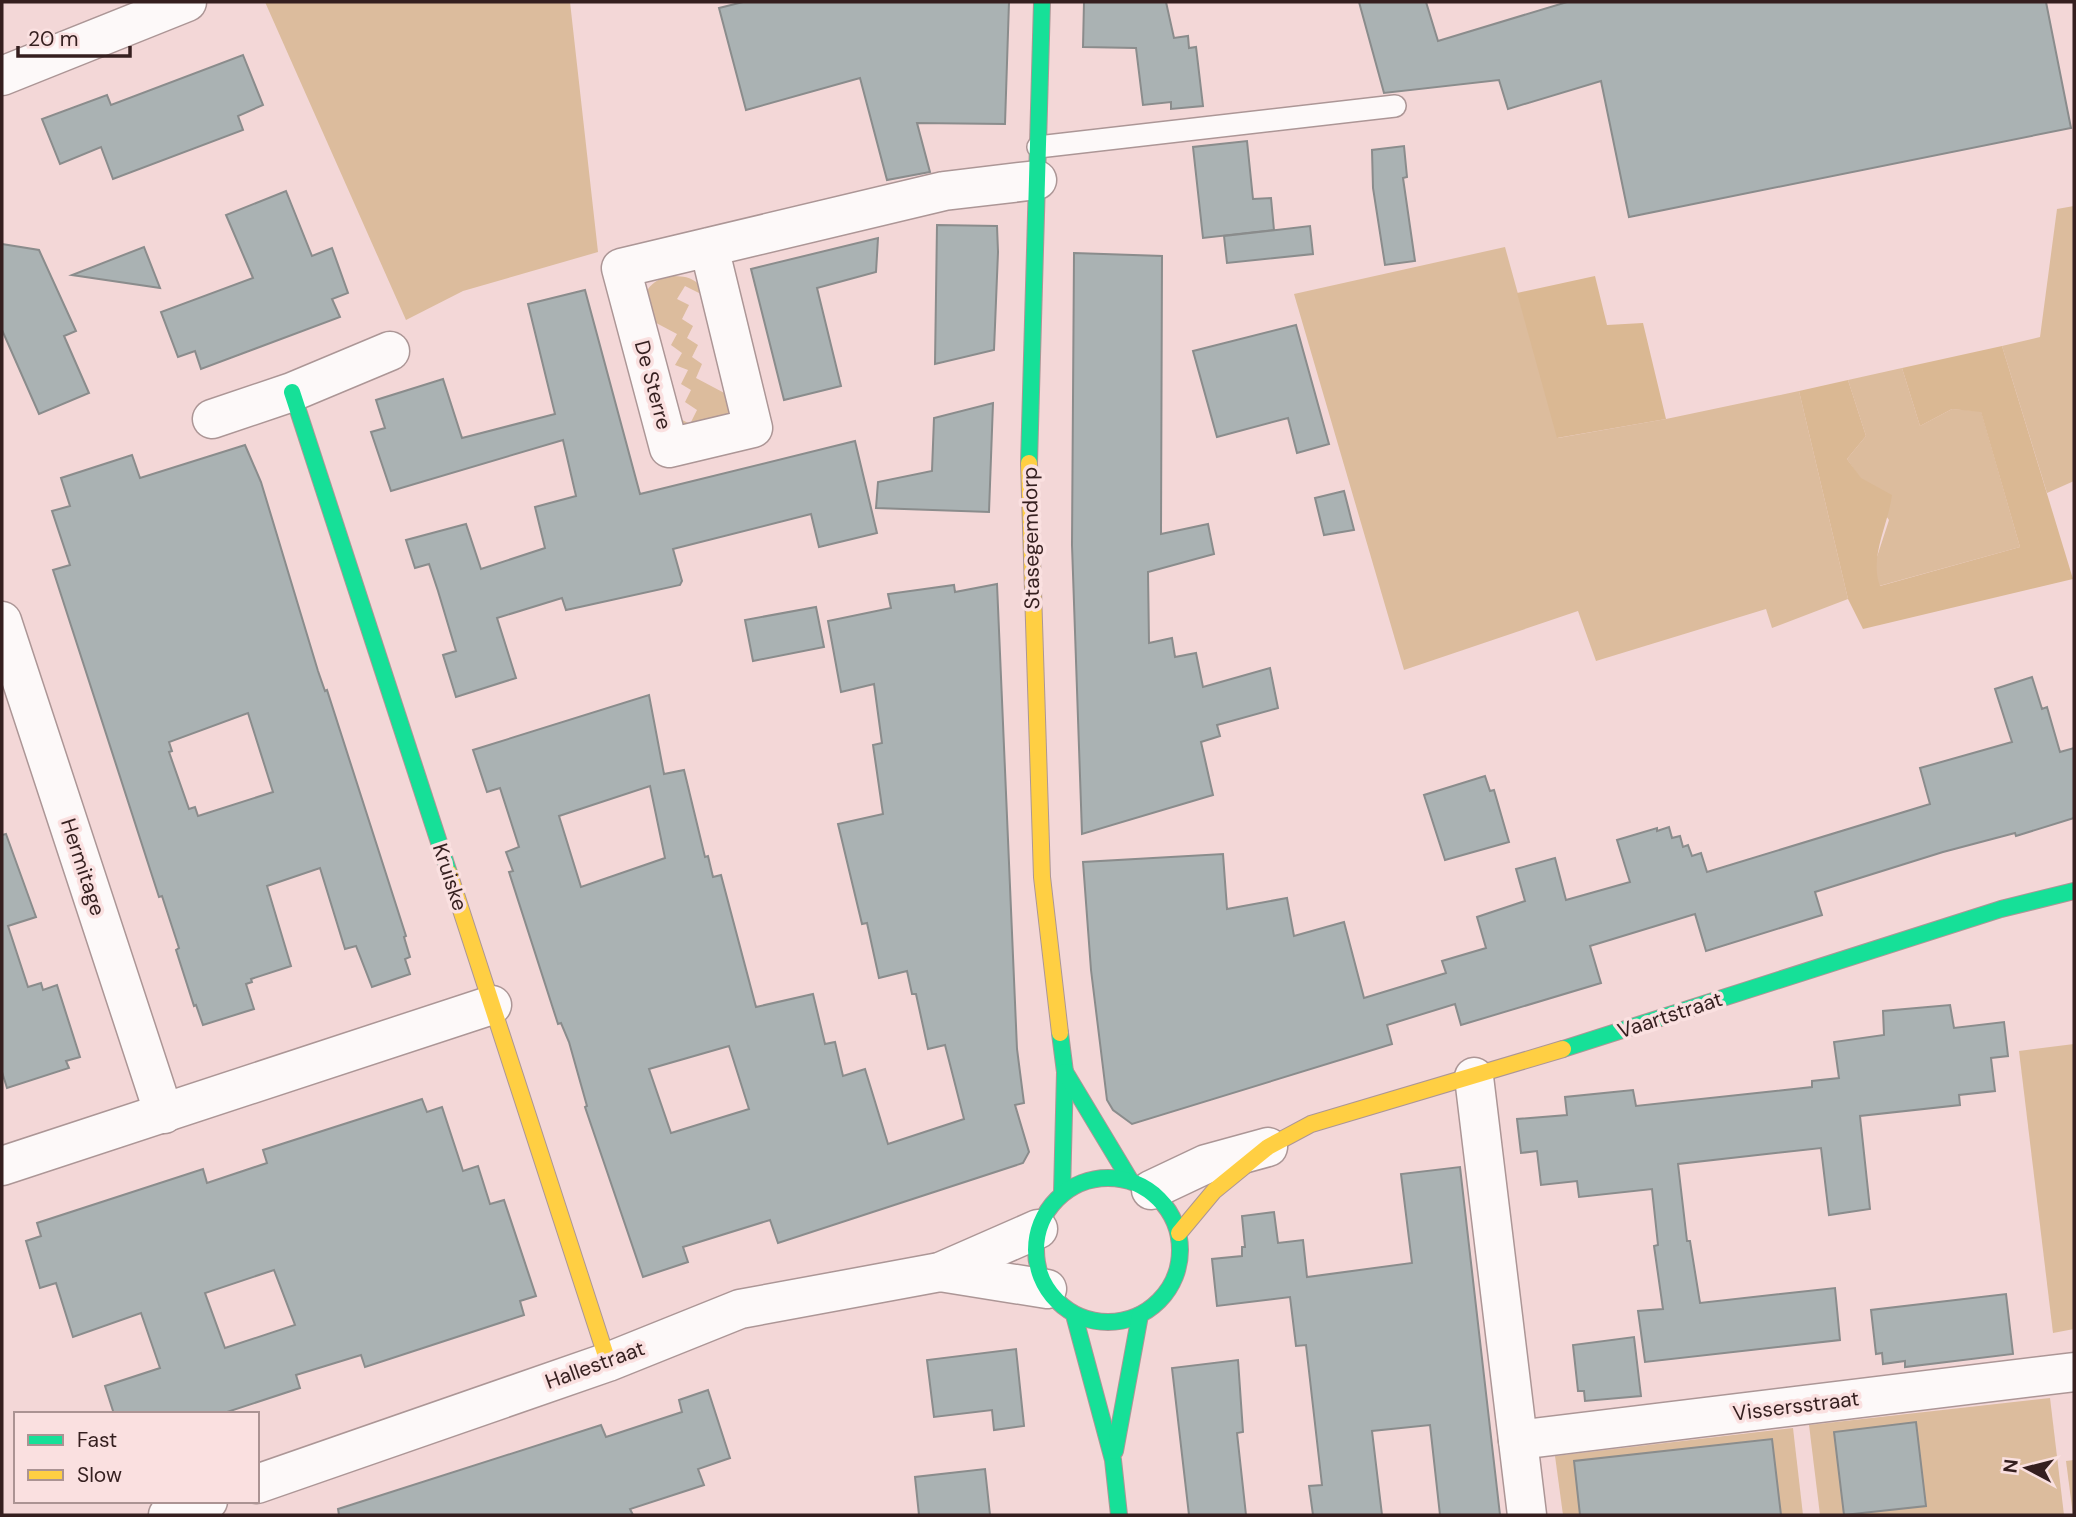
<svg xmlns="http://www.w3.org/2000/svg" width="2076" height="1517" viewBox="0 0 2076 1517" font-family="'DM Sans',sans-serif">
  <rect width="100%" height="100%" fill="#f3d7d7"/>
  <g fill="#dcbc9d">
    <path d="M265,2H570L598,252L463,291L406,320Z"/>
    <path d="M2074,206V481L2047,493L2002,346L2040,337L2057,209Z"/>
    <path d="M1505,247L1558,438L1666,419L1799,391L1848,599L1772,628L1766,609L1596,661L1578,611L1404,670L1294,294Z"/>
    <path d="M667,276C688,276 697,277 707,297L685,286L677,299L689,305L682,319L693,326L687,338L698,345L692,357L702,364L696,378L730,396L732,421L686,440L669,413L690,424L697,410L685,402L691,390L681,384L688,370L675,365L682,353L671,345L677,334L643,316C644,293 645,285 667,276Z"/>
    <path d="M1902,368L1920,426L1952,409L1981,411L2020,547L1879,586L1874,566L1889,520L1847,459L1866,436L1848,380Z"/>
    <path d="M2074,1044V1329L2053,1333L2019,1051Z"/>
    <path d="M2050,1398L2064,1515H1820L1809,1425Z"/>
    <path d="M1793,1428L1803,1515H1563L1555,1456Z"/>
    <path d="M2074,1460V1515H2073L2066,1461Z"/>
  </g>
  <g fill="#dab893">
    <path d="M1595,276L1607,325L1643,323L1666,419L1557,438L1517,293Z"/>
    <path d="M2002,346L2073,579L1863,629L1848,599L1799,391L1848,380L1866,436L1847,459L1861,478L1892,495C1888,526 1869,557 1880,586L2020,547L1981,412L1952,409L1920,426L1902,368Z"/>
  </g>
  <g fill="#aab2b3" stroke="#8a8c8c" stroke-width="2" fill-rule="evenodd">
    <path d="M743,2H1009L1005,124L917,123L930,172L887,180L860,78L746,110L719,8Z"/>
    <path d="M1084,2H1166L1174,38L1188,36L1189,48L1196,47L1203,106L1171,109V102L1143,105L1136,48L1083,47Z"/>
    <path d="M1359,2H1426L1438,41L1567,2H2046L2071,128L1629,217L1601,81L1508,109L1499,80L1384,93Z"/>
    <path d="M243,55L263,105L238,116L243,130L113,179L101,147L60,164L42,119L107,95L111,105Z"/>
    <path d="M1247,141L1253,199L1271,198L1274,230L1203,238L1193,147Z"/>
    <path d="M1404,146L1407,177L1403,178L1415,261L1385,265L1373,188L1372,150Z"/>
    <path d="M286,191L312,256L332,248L348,293L332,299L340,317L201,369L195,351L178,357L161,312L253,278L226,215Z"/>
    <path d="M937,225L997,226L998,252L994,350L935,364Z"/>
    <path d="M1310,226L1313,254L1227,263L1224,236Z"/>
    <path d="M878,238L876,272L817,288L841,386L784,400L751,269Z"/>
    <path d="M2,244L39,250L76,331L64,336L89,393L39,414L2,330Z"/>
    <path d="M144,247L160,288L72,275Z"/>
    <path d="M1074,253L1162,256L1161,534L1208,524L1214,554L1148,572L1149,643L1172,638L1175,657L1196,653L1203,687L1270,668L1278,708L1217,725L1220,736L1201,742L1213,795L1082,834L1072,545Z"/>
    <path d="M585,290L640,494L855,441L877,533L819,547L811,514L673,549L682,581L680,585L566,610L562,598L497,618L516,678L456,697L443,655L456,651L438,591L429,564L415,568L406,540L466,524L481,569L545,548L535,507L576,496L563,440L391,491L371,432L385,428L376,400L443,379L462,438L555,414L528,304Z"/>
    <path d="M1296,325L1329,444L1297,453L1288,418L1217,437L1193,351Z"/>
    <path d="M993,403L989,512L876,508L878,482L932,471L934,418Z"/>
    <path d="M245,445L261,482L318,671L325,691L327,690L406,936L404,937L410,957L405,959L410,974L372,987L356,946L345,949L320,868L267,886L291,966L251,979L252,982L246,984L254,1009L203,1025L196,1005L194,1006L176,950L179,948L162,896L159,897L53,570L70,565L52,511L70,506L61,478L132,455L140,478ZM248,713L273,792L198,816L195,807L189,809L169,752L172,751L169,742Z"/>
    <path d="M1344,491L1354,530L1324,535L1315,498Z"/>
    <path d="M997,584L1017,1049L1024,1103L1015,1105L1029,1152L1023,1163L778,1243L770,1220L683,1247L688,1262L643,1277L585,1107L587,1106L569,1042L561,1023L558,1024L509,872L513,871L506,852L519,847L500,788L487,792L473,750L649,695L664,774L684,770L705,857L708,856L713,877L721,875L756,1007L813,994L825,1044L835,1042L843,1076L865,1069L888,1144L964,1119L945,1045L928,1049L916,994H912L907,971L879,978L867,923L862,924L838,824L883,814L873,745L882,743L874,684L841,692L828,621L891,608L888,594L954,585L955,592ZM650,786L665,858L581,887L559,816ZM729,1046L749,1109L671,1133L649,1069Z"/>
    <path d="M816,607L824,647L753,661L745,620Z"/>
    <path d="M2032,677L2042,709L2047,707L2060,752L2074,748V818L2016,836L2015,833L1943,852L1815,892L1822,915L1706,951L1695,914L1590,946L1601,983L1461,1025L1455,1004L1387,1025L1392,1044L1132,1124L1113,1110L1107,1100L1091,970L1083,862L1223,854L1227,909L1287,898L1294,936L1344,922L1364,998L1446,973L1442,961L1486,948L1477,917L1525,901L1516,869L1555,858L1566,900L1630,882L1617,840L1657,828V831L1669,827L1672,838L1680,836L1683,847L1688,845L1692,856L1701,853L1707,872L1930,804L1920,768L2012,742L1995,689Z"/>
    <path d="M1485,776L1490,791L1494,790L1509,842L1445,860L1424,795Z"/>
    <path d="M6,834L36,917L8,926L28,987L41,983L43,990L57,985L80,1057L66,1061L69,1068L7,1088L2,1072V835Z"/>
    <path d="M1950,1005L1954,1028L2004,1022L2008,1056L1991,1058L1995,1091L1959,1095L1960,1105L1860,1116L1870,1209L1829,1215L1821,1148L1678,1164L1687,1241H1690L1700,1303L1835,1288L1840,1340L1645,1362L1638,1311L1663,1309L1654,1246L1658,1245L1652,1189L1579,1197L1577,1181L1541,1185L1537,1151L1521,1153L1517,1119L1567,1115L1565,1097L1633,1090L1636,1106L1812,1087V1081L1839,1078L1834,1042L1884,1035L1883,1011Z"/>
    <path d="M422,1099L427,1112L442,1107L463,1171L478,1166L490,1204L504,1200L536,1296L520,1301L524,1315L365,1367L361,1355L296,1375L300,1388L221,1414H114L105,1386L160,1368L141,1313L73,1337L56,1283L40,1288L26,1241L41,1236L37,1223L203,1169L207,1183L267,1163L263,1150ZM274,1270L295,1325L225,1348L205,1293Z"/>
    <path d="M1460,1167L1500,1515H1440L1430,1425L1372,1431L1382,1515H1313L1309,1486L1322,1485L1306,1345L1296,1346L1290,1297L1217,1306L1212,1259L1242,1256V1247H1245L1242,1216L1274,1212L1278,1243L1303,1240L1307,1277L1412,1263L1401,1174Z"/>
    <path d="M2006,1294L2013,1354L1905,1367V1361L1883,1364L1882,1353L1876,1354L1871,1310Z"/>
    <path d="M1634,1337L1641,1396L1585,1401L1584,1391H1578L1573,1345Z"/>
    <path d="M1016,1349L1024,1426L994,1430L992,1410L934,1417L927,1360Z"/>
    <path d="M1238,1360L1243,1432L1237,1433L1246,1515H1189L1172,1368Z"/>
    <path d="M708,1390L730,1458L698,1469L704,1485L630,1509L633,1515H339L338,1509L601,1425L606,1437L682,1412L679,1400Z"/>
    <path d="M1916,1422L1926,1506L1844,1515L1834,1432Z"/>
    <path d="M1772,1439L1781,1515H1580L1574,1461Z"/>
    <path d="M985,1469L990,1515H919L915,1477Z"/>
  </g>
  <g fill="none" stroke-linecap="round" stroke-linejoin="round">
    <defs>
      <path id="lane" d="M1038,147L1395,106"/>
      <g id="street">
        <path d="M2,76L187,2"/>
        <path d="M709,247L753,428L669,448L621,268L944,191L1037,180"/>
        <path d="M212,419L292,392L390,351"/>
        <path d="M2,621L164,1114"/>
        <path d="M1474,1077L1527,1515"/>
        <path d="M2,1166L492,1005"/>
        <path d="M1151,1190L1206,1164L1268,1147"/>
        <path d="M940,1272L1047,1289"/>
        <path d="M1518,1440L2074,1372"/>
        <path d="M257,1484L608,1362L740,1309L940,1272L1038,1229"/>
        <path d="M168,1515L208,1501"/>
      </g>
      <g id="fast">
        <path d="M292,392L449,873"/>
        <path d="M1029,463L1042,2"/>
        <path d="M1060,1033L1065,1072L1062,1193"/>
        <path d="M1563,1049L2001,909L2074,891"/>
        <path d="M1065,1072L1130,1180"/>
        <circle cx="1108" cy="1250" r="72"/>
        <path d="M1074,1315L1113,1460L1119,1515"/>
        <path d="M1115,1451L1140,1315"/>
      </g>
      <g id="slow">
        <path d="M1029,463L1042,877L1060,1033"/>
        <path d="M449,873L608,1362"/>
        <path d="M1179,1233L1214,1191L1268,1147L1311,1124L1563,1049"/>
      </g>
    </defs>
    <use href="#lane" stroke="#ac9696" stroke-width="24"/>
    <use href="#street" stroke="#ac9696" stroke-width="41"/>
    <use href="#fast" stroke="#ac9696" stroke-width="18"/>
    <use href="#slow" stroke="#ac9696" stroke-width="18"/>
    <use href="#lane" stroke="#fdf9f9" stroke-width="21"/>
    <use href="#street" stroke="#fdf9f9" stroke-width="38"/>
    <use href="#fast" stroke="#16e098" stroke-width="16"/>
    <use href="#slow" stroke="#ffcf43" stroke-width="16"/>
  </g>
  <g text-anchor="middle" stroke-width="7" stroke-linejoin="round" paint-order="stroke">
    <g font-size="21" fill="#351f1f" stroke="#fae0e0">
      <text transform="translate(653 385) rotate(75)" y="7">De Sterre</text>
      <text transform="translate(1031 538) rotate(-91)" y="7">Stasegemdorp</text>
      <text transform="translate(83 867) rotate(72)" y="7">Hermitage</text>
      <text transform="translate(450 877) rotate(72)" y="7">Kruiske</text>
      <text transform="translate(1670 1015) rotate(-18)" y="7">Vaartstraat</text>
      <text transform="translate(595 1365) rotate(-20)" y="7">Hallestraat</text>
      <text transform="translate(1796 1406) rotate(-7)" y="7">Vissersstraat</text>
    </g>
  </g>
  <rect width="2076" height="1517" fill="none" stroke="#351f1f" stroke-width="7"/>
  <rect x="14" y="1412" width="245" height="91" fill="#fae0e0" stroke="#ab9393" stroke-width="2"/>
  <rect x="28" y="1435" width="35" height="10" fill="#16e098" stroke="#ab9393" stroke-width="2"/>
  <text x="77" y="1447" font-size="21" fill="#351f1f">Fast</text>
  <rect x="28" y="1470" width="35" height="10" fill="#ffcf43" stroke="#ab9393" stroke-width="2"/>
  <text x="77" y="1482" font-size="21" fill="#351f1f">Slow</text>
  <g transform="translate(2027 1468) rotate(277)" stroke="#fae0e0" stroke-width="5" paint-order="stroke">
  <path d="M0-5L12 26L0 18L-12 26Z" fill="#351f1f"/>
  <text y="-10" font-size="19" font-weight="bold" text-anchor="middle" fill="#351f1f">N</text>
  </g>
  <path d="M18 46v10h112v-10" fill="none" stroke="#351f1f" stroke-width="3.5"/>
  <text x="28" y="46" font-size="21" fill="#351f1f" stroke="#fae0e0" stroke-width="5" paint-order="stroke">20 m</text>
</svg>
